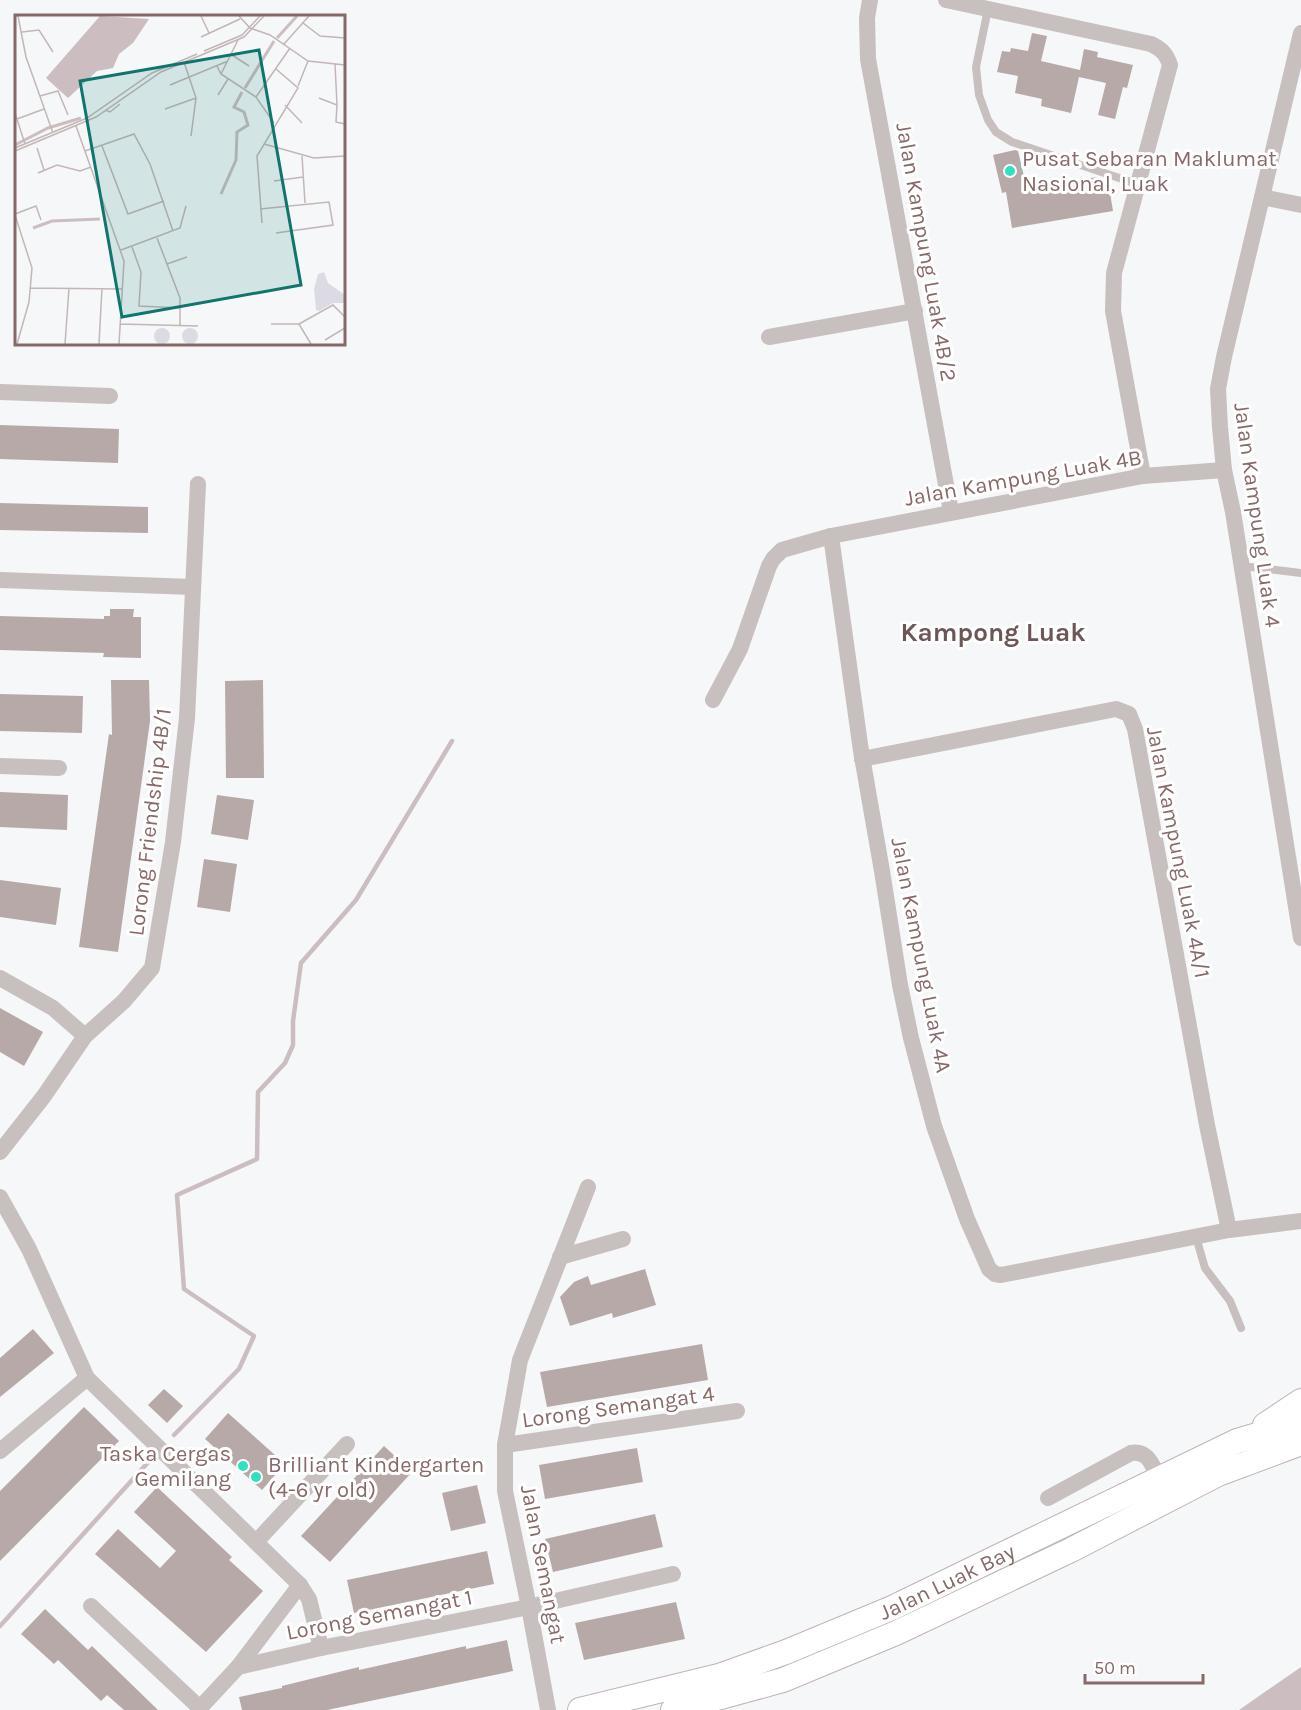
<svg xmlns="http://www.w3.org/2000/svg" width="1301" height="1710" viewBox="0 0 1301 1710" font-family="Karla,sans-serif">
  <rect width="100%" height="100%" fill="#f6f7f9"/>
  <path fill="#ccbdc0" d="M1301,1667V1710H1239Z"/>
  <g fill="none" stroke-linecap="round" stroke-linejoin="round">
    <g stroke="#ccbdc0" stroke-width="4.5">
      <path d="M174,1435L239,1369L254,1336L184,1289L177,1195L257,1159L258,1092L285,1063L293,1045V1021L301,963L356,900L452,741"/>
      <path d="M0,1626L152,1458"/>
    </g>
  </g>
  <g fill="#b7a9a8">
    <path d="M1032,33L1047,36L1041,61L1080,70L1084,49L1098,52L1097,57L1133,65L1127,88L1123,87L1115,119L1098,115L1106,83L1079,77L1071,113L1041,106L1042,99L1015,93L1018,76L997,72L1002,51L1010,52L1011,48L1028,51Z"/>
    <path d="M1015,150L1018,151L1027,189L1097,177L1108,181L1113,211L1012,228L1006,192L1002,193L993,155Z"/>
    <path d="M0,425L119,429L118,463L0,459Z"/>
    <path d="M0,503L148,507V533L0,530Z"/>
    <path d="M110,609H134L133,617H141V658L103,657L104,653L0,650V616L104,619V616H110Z"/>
    <path d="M111,680H149L150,721L118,952L79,947L109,734L112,735Z"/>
    <path d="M263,680L264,778H226L225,681Z"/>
    <path d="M0,694L83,696L82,733L0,731Z"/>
    <path d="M0,792L68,795L67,830L0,827Z"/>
    <path d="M217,795L254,800L248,840L211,834Z"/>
    <path d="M204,859L237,864L230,912L197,907Z"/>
    <path d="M0,880L61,888L56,925L0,917Z"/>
    <path d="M0,1008L43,1032L24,1066L0,1052Z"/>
    <path d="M645,1269L656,1305L613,1318L612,1313L570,1326L560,1297L574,1282L588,1276L591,1285Z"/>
    <path d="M33,1329L54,1353L0,1397V1358Z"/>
    <path d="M702,1344L708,1380L547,1407L540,1372Z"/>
    <path d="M164,1389L183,1406L167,1423L148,1405Z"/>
    <path d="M84,1407L119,1441L0,1561V1491Z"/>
    <path d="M228,1413L285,1464L262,1490L205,1439Z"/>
    <path d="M384,1446L412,1472L330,1562L301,1536Z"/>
    <path d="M637,1448L643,1482L545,1499L539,1465Z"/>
    <path d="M477,1485L486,1523L451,1531L442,1493Z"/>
    <path d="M157,1487L232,1557L229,1560L263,1591L206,1652L95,1554L118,1529L160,1568L176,1551L134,1512Z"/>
    <path d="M655,1514L663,1547L553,1572L545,1539Z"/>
    <path d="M487,1551L494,1584L354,1613L347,1580Z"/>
    <path d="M676,1602L685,1639L584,1660L575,1623Z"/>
    <path d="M45,1609L88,1650L92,1646L158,1710H124L107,1695L101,1701L58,1660L54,1664L21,1634Z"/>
    <path d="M507,1640L513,1671L327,1710H242L239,1697L282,1688V1686L359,1667V1670L466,1646V1649Z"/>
  </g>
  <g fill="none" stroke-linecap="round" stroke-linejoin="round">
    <defs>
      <g id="secondary">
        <path d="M1265,1425L1301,1401"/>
        <path id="s1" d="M580,1710L719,1676L786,1652L892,1608L1237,1441L1301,1422"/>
        <path d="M673,1710L783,1680L896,1633L1071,1550L1218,1474L1301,1443"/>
      </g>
    </defs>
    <use href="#secondary" stroke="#beb4b4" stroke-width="26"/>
    <g stroke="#c8bfbf" stroke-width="8">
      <path d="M988,9L976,67L979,95L988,120L996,132L1012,142L1137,184"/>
      <path d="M1242,566L1301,573"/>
      <path d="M1196,1237L1205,1268L1230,1301L1241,1328"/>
    </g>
    <g stroke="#c8bfbf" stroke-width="16">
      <path d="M870,0L867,18L868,59L951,512"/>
      <path d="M946,0L1151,44C1161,49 1166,53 1170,65L1114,273L1113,311L1143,476"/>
      <path d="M1301,33L1224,357L1218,389L1220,427L1224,470L1233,512L1301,938"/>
      <path d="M1262,197L1301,205"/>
      <path d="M769,337L915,311"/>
      <path d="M0,392L110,396"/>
      <path d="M831,536L861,751L882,871L900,985L911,1038L934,1126L967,1219L989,1269L995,1274L1001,1275L1229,1230L1301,1221"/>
      <path d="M0,580L192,587"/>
      <path d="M713,700L740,649L769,566L773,559L782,550L831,536L1143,476L1224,470"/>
      <path d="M862,759L1116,709L1129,714L1135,729L1207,1125L1229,1230"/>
      <path d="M0,766L59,768"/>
      <path d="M0,978L53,1008L85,1036"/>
      <path d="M0,1152L44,1096L85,1036L124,1001L152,968L173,842L187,718L198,484"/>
      <path d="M0,1197L29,1249L87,1378L300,1585L309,1599L321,1648"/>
      <path d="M560,1257L623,1239"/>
      <path d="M505,1445L737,1411"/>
      <path d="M0,1451L87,1378"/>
      <path d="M1048,1498L1131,1453C1148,1450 1152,1465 1159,1478"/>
      <path d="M256,1542L347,1444"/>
      <path d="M91,1606L200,1708"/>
      <path d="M238,1667L321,1648L529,1607L673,1574"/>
      <path d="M198,1710L238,1667L300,1585"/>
      <path d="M548,1710L529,1607L505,1491V1445L520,1360L588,1187"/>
    </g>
    <use href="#secondary" stroke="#fff" stroke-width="24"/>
  </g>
  <g fill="#2fe0c1" stroke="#fff" stroke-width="2">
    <circle cx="1010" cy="171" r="6"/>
    <circle cx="243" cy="1466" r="6"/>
    <circle cx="256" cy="1477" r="6"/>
  </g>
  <g text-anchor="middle" stroke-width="6" stroke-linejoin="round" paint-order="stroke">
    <g font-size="22" fill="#876968" stroke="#fff" text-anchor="start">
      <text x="1022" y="166">Pusat Sebaran Maklumat<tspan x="1022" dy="25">Nasional, Luak</tspan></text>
      <text x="231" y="1461" text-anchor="end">Taska Cergas<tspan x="231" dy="25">Gemilang</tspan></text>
      <text x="268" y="1472">Brilliant Kindergarten<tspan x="268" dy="25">(4-6 yr old)</tspan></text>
    </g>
    <g font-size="22" fill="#876968" stroke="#fff">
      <text transform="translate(927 252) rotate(80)" y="8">Jalan Kampung Luak 4B/2</text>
      <text transform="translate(1023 477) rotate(-10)" y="8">Jalan Kampung Luak 4B</text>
      <text transform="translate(1258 515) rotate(82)" y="8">Jalan Kampung Luak 4</text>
      <text transform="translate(149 822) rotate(-83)" y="8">Lorong Friendship 4B/1</text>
      <text transform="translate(1179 852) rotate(79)" y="8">Jalan Kampung Luak 4A/1</text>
      <text transform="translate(922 955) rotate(79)" y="8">Jalan Kampung Luak 4A</text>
      <text transform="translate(618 1406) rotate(-8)" y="8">Lorong Semangat 4</text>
      <text transform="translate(544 1564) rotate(79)" y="8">Jalan Semangat</text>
      <text dy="8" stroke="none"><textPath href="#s1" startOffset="390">Jalan Luak Bay</textPath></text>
      <text transform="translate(379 1614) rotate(-11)" y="8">Lorong Semangat 1</text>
    </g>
    <g font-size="26" font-weight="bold" fill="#6c5756" stroke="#fff">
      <text x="993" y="641">Kampong Luak</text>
    </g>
  </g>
  <g transform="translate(15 15)">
    <rect width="330" height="330" fill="#f6f7f9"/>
    <path d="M309,257L313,268L330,280V288H318L304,296L301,295L299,274L303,259ZM139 321a8 8 0 1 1 16 0a8 8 0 1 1-16 0ZM167 321a8 8 0 1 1 16 0a8 8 0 1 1-16 0Z" fill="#dcdae3"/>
    <path d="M85,1L134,4L118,28L104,39L98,53L82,56L53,83L31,63Z" fill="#ccbdc0"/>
    <path fill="none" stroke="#ccbdc0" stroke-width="3" d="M262,23L282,1M230,73L259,26M0,130L33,113L66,103M206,179L221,145L222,117L233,110L229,97L219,92L227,77M18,213L37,206L85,204"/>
    <path fill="none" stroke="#c3b6b6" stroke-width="1.5" d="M3,1L11,42L38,118M186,1L194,18M224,1L235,13L255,20L293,46L330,50M288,8L305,21L330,23M7,17L24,15L38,37M186,22L225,4M269,29L294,1M189,36L227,20L245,1M217,40L234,51M169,47L181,83L176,121M320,49L322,90M202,51L206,59L241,82L259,108M206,59L223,25M155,70L213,46M283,71L293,46M203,80L213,64M25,81L43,76L53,100M241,82L275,33M304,83L322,90L321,107L330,109M270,90L287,108M150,94L181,83M90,95L95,97L105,89M0,98L10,129M2,104L29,94M61,111L109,246L104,329M249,129L299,143L330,141M87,131L113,199L149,186M0,133L72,103L137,58L182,39M22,133L29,155M0,136L81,102L146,57L229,22L249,1M70,136L119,119L135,149L158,216M287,141L290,188M23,158L42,150L65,156L76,152M259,166L288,162M245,194L314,187L318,210L261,218M0,199L21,191L26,205M0,200L17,253L14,287L2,329M247,208L242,141L283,73L261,54M142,223L165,283V311M117,232L126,257L124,291L166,293M106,235L165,213L171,191M152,249L172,242M15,273L107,274M105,309L183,311M256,309H284L296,329M284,309L318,290L330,302M310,325L330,313M50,329L54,273M84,329L87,273"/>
    <path fill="#0f766e" fill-opacity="0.15" stroke="#0f766e" stroke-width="3" d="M244,35L286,270L107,302L65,66Z"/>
    <rect width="330" height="330" fill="none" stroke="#876968" stroke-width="3"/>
  </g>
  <path d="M1085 1674v9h118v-9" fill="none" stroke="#876968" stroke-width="3"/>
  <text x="1094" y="1674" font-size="18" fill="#876968" stroke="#ffffff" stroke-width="4.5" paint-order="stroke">50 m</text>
</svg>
